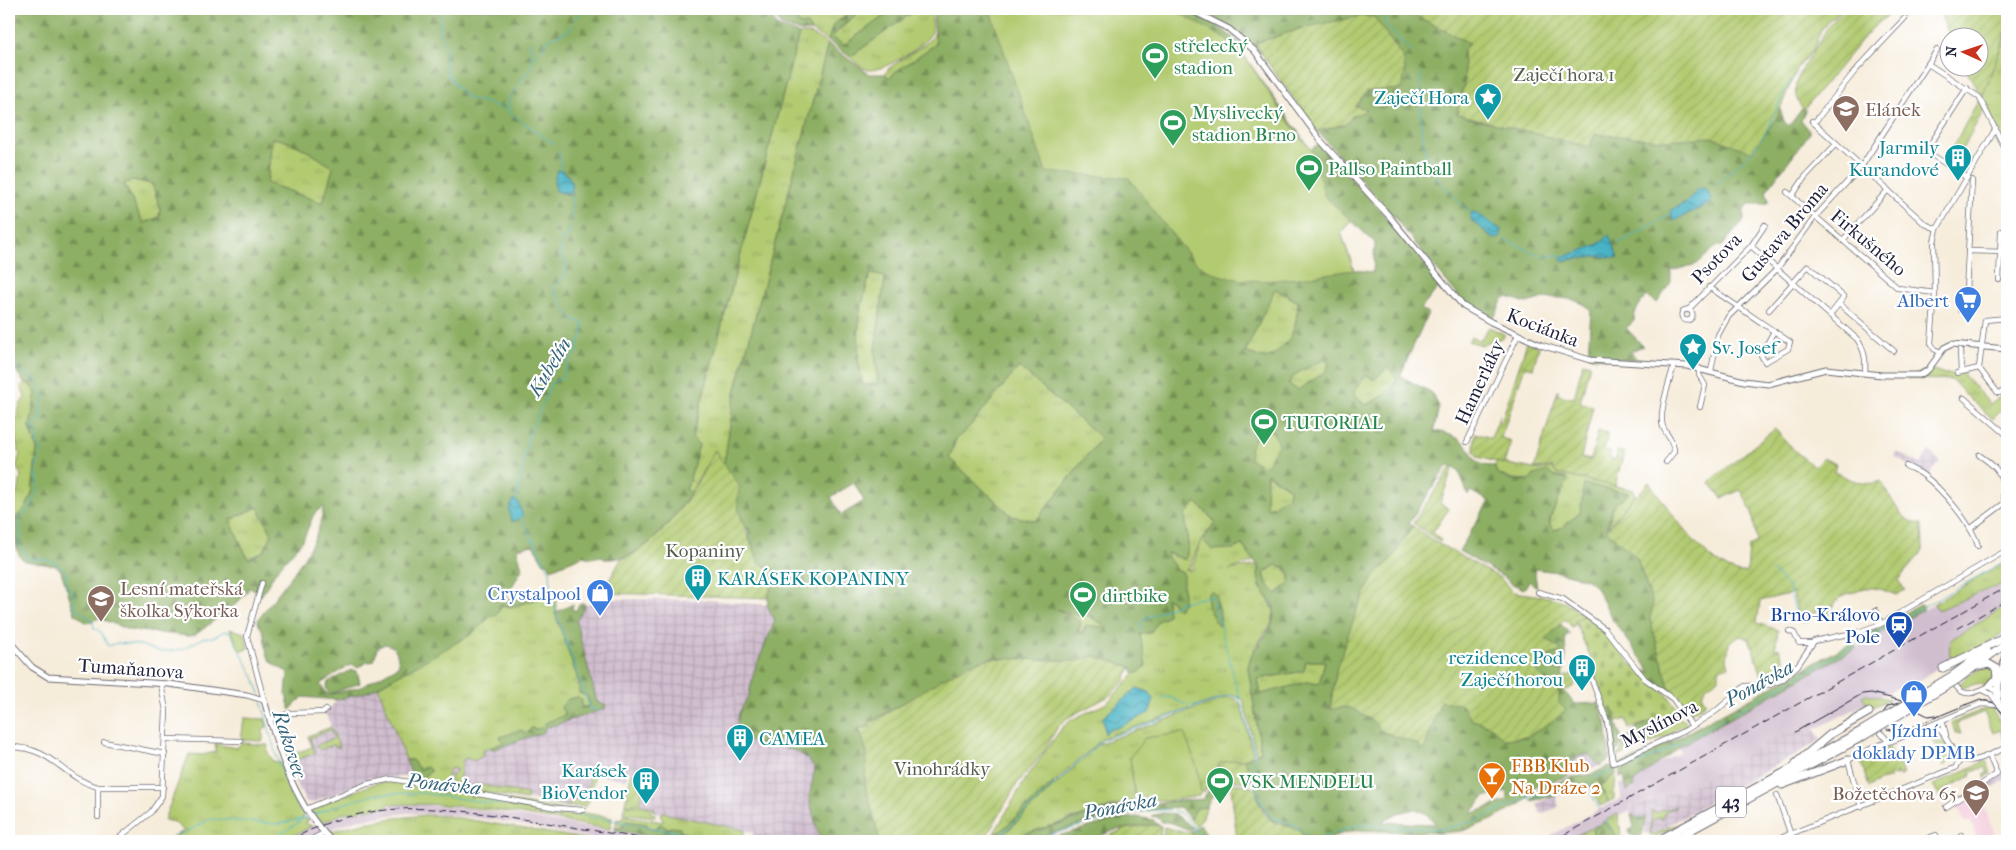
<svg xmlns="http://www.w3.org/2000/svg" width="2016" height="850" viewBox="0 0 2016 850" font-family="'IM FELL French Canon',serif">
  <defs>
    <pattern id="industrial-grid" width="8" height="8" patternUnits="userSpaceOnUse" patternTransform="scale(1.25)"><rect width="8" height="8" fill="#d0bdce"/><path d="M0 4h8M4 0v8" fill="none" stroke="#b2a2b2"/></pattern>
    <pattern id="grass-tufts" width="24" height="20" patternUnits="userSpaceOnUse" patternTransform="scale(1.25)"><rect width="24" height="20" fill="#b2cb71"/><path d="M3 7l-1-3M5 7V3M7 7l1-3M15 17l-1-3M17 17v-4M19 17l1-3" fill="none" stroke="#99ae63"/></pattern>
    <pattern id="forest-firs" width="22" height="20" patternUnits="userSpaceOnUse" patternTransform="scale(1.25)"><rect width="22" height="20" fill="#8daf63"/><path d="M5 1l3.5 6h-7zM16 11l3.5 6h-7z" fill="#738e53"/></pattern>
    <pattern id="cemetery-stones" width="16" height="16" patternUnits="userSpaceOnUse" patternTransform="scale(1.25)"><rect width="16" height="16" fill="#b2cb71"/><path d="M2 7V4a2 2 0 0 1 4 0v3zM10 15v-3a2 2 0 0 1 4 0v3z" fill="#99ae63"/></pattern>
    <pattern id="garden-furrows" width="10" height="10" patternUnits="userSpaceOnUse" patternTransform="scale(1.25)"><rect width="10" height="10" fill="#b2cb71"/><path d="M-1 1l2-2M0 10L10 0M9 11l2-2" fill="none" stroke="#99ae63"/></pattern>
    <pattern id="water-waves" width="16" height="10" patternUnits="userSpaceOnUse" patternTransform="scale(1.25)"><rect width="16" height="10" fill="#47b3c5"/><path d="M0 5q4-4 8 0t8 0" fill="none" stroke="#3b91a1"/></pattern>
  </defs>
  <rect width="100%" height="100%" fill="#fff"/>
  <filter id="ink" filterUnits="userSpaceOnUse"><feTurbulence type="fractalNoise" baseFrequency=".02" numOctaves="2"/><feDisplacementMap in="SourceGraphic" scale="10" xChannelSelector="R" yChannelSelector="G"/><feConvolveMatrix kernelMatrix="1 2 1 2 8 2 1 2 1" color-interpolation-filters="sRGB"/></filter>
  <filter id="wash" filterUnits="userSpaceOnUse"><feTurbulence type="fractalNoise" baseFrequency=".0096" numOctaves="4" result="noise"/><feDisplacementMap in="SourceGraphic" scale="20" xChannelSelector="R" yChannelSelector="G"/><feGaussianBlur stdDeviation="1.12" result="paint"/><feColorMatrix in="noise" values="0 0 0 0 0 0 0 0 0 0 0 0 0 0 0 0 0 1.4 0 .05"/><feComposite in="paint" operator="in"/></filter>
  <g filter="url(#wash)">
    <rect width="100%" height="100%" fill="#f6ecda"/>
    <path fill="#f4cfde" d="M1979,793L1997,840L1994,841H1978L1971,822H1965L1956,804Z"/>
    <g fill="url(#industrial-grid)">
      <path d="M1929,450L1940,462L1928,477L1895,457L1897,452L1921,464Z"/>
      <path d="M603,599L709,600L767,605L775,621L754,671L749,695L739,713L735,733L749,741L797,751L806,756L815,768L809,798L820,841H752L753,832L655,812L654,808L639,805L641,799L632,774L627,773L626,780L594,774L590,796L585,803L569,806L449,785L450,777H447L450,766L460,768L462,758L587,713L597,702L576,620L586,604Z"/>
      <path d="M378,687L411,773L402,777L376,778L312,803L306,802L292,776L286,757L312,747L308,736L331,727L327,715H324L337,700Z"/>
      <path d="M1812,725L1821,740L1653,834L1645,833L1646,817L1636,818L1631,814L1629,808L1693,785L1792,728L1795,733Z"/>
      <path d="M1587,754L1600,766L1568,776L1566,771L1571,770L1570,764L1579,756Z"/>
      <path d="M2007,770V778L1986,793L1981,786Z"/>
      <path d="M1556,796L1559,807L1541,814L1537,804L1539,802Z"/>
    </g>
    <g fill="#d0bdce">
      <path d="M2007,583V605L1970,627L1948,660L1922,679L1910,684L1909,682L1815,729L1812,725L1795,733L1792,729L1693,785L1630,807V810L1564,841H1541L1621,798L1620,785L1681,752L1678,747L1934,604L1938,610Z"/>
      <path d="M406,804L467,808L676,841H606L495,820L451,815L407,813L356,820L300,841H283L312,826L340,816L378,807Z"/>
    </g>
    <g fill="url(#grass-tufts)" stroke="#6a7656">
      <path d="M812,9H859L862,12L867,9H894L844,45L833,39L834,35L857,14V11L854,10L833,25L828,41L811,31L805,24L800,25L797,21Z"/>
      <path d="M917,9H930C931,16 934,25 932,32C926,46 884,71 869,70C862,69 855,62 850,57Z"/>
      <path d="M2007,30V148L1982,98Z"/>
      <path d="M935,31L936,44L894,73L890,78L885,74L889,68L925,44L933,37Z"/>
      <path d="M799,34H811L828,44L735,393L724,464L715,450L691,492L686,490C692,475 694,461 699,445L692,438Z"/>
      <path d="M1978,101L1984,110L1957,158L1949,154Z"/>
      <path d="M272,137C295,141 315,155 333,168L323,203L267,183Z"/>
      <path d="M133,180L152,184L160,208L159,217L143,223L124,183Z"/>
      <path d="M870,274L886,277L875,349L878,384L863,385L858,360L859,315Z"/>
      <path d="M1275,288L1298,302C1297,331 1290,345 1266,360L1245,353Z"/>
      <path d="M1489,327L1504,334V337L1482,345L1468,341L1471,337L1480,340Z"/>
      <path d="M1326,358L1329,365L1325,372L1298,390L1288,384L1297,373Z"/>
      <path d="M1388,366L1397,379C1390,393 1380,398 1366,405L1356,397L1354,390L1367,375Z"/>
      <path d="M1019,367L1101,438L1036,521L1012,516L949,458L956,439L969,427Z"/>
      <path d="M1931,369L1945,374L1962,373L1990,404L2000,397L2005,407L1993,419L1972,401L1952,380L1908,379V377Z"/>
      <path d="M27,382L36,393L30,427L37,449L32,494L26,507L15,518L10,520L9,501L19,489L21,475L16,467L20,454L16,443L15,422L20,405L25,397L21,386Z"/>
      <path d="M1497,462L1539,470L1552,467L1557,474L1634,490L1635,495L1608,527L1613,505L1629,493L1584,495L1580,513L1561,528L1554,530L1550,525V518L1568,479C1542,472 1523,488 1497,473L1494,466Z"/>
      <path d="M1267,473L1271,477L1289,488L1288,496L1270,509L1266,506Z"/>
      <path d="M1196,502L1215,522L1200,542L1189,568L1185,569L1191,570L1201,541L1215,524L1232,549L1242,545L1254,561L1229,570L1257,565L1260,587L1267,597L1274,611L1272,623L1254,649L1248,667L1261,752L1256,753L1243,699L1230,695L1103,738L1001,831L993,835L1025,780L1062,728L1071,720L1107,703L1134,674L1141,671L1146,666L1139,634L1150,633L1158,621L1168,615L1166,598L1172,601L1174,605L1183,603L1178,571L1167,556V553L1186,560L1188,545L1185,515Z"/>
      <path d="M258,507L272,534L264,551L248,559L230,520Z"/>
      <path d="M2007,560L2005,584L1999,585L1938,610L1934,604Z"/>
      <path d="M1276,565L1284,567L1290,575V583L1276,594L1267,584L1264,573Z"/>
      <path d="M550,594L552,601L556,600L557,612L555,613L580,683L579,693L587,696L590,705L546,723L545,727L482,751L483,756L474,761L466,758L463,760L459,781L468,783L465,789L450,787V777L457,770L452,768L449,770L444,786L418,781L430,771L419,769L412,760H406L378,687L418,663L470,635L491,616L496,614L503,605L510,607Z"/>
      <path d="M2007,605V629C1992,643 1971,652 1952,661C1948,654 1949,644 1953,638Z"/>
      <path d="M1306,661H1325L1319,684L1307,682L1261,695L1258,679L1304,671Z"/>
      <path d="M1988,666L1996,673L1990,684L1984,687L1979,683L1962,688L1959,684C1967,677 1977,668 1988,666Z"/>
      <path d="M1586,669L1587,671L1576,675L1577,678L1573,680L1575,685L1568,690L1561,686L1562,678Z"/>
      <path d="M1866,694L1890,699L1872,707L1867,704L1862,696Z"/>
      <path d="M1229,697L1236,699L1241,704L1253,754L1244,760L1220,763L1204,792H1201L1197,767L1130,757L1135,797L1133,800L1015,837L992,841L1003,835L1098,744Z"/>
      <path d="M1987,708H1991L2007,730V740L2005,741L2001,730L1993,733L1984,712L1957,723L1961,734L1955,733L1952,722Z"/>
      <path d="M1676,716L1687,722L1688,726C1680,727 1677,725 1672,734L1618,757L1623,746L1626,747L1635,738Z"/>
      <path d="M331,727L340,748L333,745L320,750L317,747V745L334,738L330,730L310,738L315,753L287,764L286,757L312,747L308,736Z"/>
      <path d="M1933,740L1945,744L1952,759L1944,766Z"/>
      <path d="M215,741H219V745L237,748L241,743L268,745L267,751L273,761L281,763L288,783L286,785L289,786L301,808L300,810L304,813L303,818L309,820L305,823L312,826L283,841H165L184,831L174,822L164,820L189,754L202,755L216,752Z"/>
      <path d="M1985,761L1988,763L1991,774L1985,778L1984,775L1988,773L1985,767L1970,773L1971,776L1942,791L1944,797H1947L1948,799L1943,801L1933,785Z"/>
      <path d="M590,773L594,778L590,799L586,806L569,807L545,802L569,806L570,801L583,802L587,798Z"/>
      <path d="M1616,773L1614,799L1608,802L1601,786Z"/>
      <path d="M393,781L471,794V798L473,795L603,816L612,818L610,829C538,818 460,800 392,805L390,803L388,806L365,810L363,808L361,811L344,813L319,824L311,813L314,807L321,804L376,783Z"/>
      <path d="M640,802V805L654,808L655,812L652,809L650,812L655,814V817L623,813L625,804L628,806Z"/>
      <path d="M1207,805L1203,817L1196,826L1190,819L1197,808Z"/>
      <path d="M1676,806L1664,813L1662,820L1660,817L1652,821L1651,831L1654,835L1662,829L1665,831L1667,827L1682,824L1656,837L1650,835L1652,810L1654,813Z"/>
      <path d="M664,811L668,814L744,830V841H734L733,838L724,837L716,841L698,840L701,837L658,825L657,829L626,821L622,826L616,825L617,819L621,820L623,815L663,822L661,815Z"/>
      <path d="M1618,814L1622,841L1610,830L1611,829L1606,820Z"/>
      <path d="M426,815L447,816L598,841H445L336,836L328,832C361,822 392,818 426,815Z"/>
      <path d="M1598,825V841H1589L1588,839L1564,841Z"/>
    </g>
    <g fill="url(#forest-firs)" stroke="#58684f" fill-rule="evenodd">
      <path d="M9,9H748L773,18L776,26L799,34L692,437L699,445C694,461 692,475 686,490L691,492C670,521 644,562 604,559L601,556L591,558L583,556L551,569L548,563H544L533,545L517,548L522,569L505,599L539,597L538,599L510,607L503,605L495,616H491L470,635L370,691L337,700L303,697L290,710L286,694L288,672C266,662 267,657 264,635C263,628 258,627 258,620C280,588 322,546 323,506L314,514L303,540L276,571L261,596L254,589L247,588L248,591L236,604L195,635L190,636L129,630L99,618L87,623L75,614L61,571L57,566L25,561C12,553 17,532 15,518L26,507L32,494L37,449L30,427L36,393L29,383H24L14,367L9,343ZM272,138C295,141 315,155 333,168L323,203L267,183ZM562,170L568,175L572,191L569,194L558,192ZM133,180L152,184L160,208L159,217L143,223L124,184ZM258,507L272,534L264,551L248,559L230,520ZM385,644C398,647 397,653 399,665L395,668L361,687L328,695L320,684L348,666L355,665L357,668L367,662L374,661L377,648Z"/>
      <path d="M772,9H812L797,21L800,25L807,24L811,31L801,32L780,25Z"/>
      <path d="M894,9H917L850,57L828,41L833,25L854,10L857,14L835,32L833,38L844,45Z"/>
      <path d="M933,9H1182L1215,24L1246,47L1241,51L1311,150L1319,143L1388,219L1441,284L1421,309L1428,313L1400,376L1431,392L1439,406L1434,430C1443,433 1458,436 1464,443C1476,454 1471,466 1494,466L1497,473L1508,479L1529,481L1534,475L1547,471L1553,476L1568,479L1550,518V525L1554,530L1561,528L1580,513L1584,484L1629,493L1613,506L1606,530L1637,558L1653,604L1650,619L1671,694L1645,676V671L1651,672L1612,619L1596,587L1586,579L1558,572L1534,569L1537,587L1529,581L1524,589L1510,583L1505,578L1459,551L1489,501L1470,491L1468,495L1459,471L1448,465L1409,523L1413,526L1392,558L1373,578L1358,607L1337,667L1330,708L1348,707L1355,710L1375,722L1381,731L1419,745L1424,750L1441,700L1462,705L1471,719L1492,727L1504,739L1527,737L1557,718L1559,692L1535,672L1550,655L1562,651L1546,639L1561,624L1570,634L1565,636L1566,655L1561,686L1574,704L1599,703L1606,722L1610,759L1600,766L1588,754L1579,756L1570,764L1571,770L1566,771L1568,776L1537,786L1524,802L1492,820L1462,831L1440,833L1357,830L1334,836L1324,841H1281L1305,840L1296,828L1271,820L1260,803L1255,784L1244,760L1261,752L1248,667C1251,646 1272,634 1274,616C1276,597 1254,593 1259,567L1242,545L1233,549L1212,550L1203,540L1215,524V521L1196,502L1185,515L1188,545L1186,560L1168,553L1167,556L1178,571L1183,572V603L1178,609L1172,601L1166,598L1168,615L1158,621L1150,633L1140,634L1146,666L1141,671L1134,674L1131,667L1093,656L1078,661L991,658L971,664L879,717L871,727L864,728L867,752L865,784L879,837L876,841H820L809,798L815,768C799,746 785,748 760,745C751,743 743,738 735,734L739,713L749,695L754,671L775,621L767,605L774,570L759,564L746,526L738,512L737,496L724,464L735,393L828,44L869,74H885L890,78L894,73L936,44ZM1351,220L1375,243L1373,272L1354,270L1341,233ZM870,274L885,277L875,349L878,384L863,385L858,360L859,315ZM1275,289L1298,302C1297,331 1290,345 1266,359L1245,352ZM1326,359L1329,365L1325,372L1298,390L1288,384L1297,373ZM1019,367L1101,438L1036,521L1012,516L949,458L956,439L969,427ZM1388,367L1397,379C1390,392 1380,398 1367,405L1356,397L1354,390L1367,375L1372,379H1375ZM1267,473L1289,488L1288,496L1270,508L1266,506ZM854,483L864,501L841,515L831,497ZM1276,565L1284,567L1290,575V583L1277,594L1267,584L1264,573ZM1089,607L1088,616L1103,624L1102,627L1086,625L1083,633L1079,631L1081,622L1057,609L1079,616ZM1306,661H1325L1319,684L1307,682L1261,694L1258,679L1304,671ZM1507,791L1508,799L1506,801L1471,814L1484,797ZM1415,809L1425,813L1436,824L1381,822L1398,813Z"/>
      <path d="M1196,9H1403L1469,43L1463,51L1465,80L1457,114L1589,147L1595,134L1664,140L1711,137L1752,151L1776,118L1780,108L1784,121L1789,126L1802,109L1805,112L1801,120L1809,130V134L1766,191L1769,201L1767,204H1749L1744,209V220L1722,246H1717L1697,264L1671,271V282L1657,303L1647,296C1640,304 1634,310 1634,321L1626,328L1643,346L1631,351L1637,360L1592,357L1588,355L1591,310C1581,298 1555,296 1541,299C1536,300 1531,302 1526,303C1495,292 1507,298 1493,319L1464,303L1393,216L1317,131L1346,124L1353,115L1364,112L1355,107L1367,91L1382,89L1404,59L1391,41L1317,26L1303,28L1256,43L1263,56C1245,35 1222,21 1196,9Z"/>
      <path d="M1211,591L1217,596L1216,599L1220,611V625L1218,626L1209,610L1207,595Z"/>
      <path d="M581,603H584L583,606L586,604L576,621L597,702L606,706L605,709L545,728L544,732L492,750L491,747L504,743L500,737L521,730L527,734L531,728L537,729L545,727V723L565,715L561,707L568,699L577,697L582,700V708L590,705L587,696L579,693V683L555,613L573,604L572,610H578L577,607Z"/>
      <path d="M1919,605H1923V610L1871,639L1867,634Z"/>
      <path d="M1853,642L1856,648L1679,747L1633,783L1634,786L1627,791L1624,776L1620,778V764L1648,754Z"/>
      <path d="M351,670L357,671L360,683L330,694L326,688L328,682Z"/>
      <path d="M1612,707L1623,743L1614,755L1612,733L1606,709Z"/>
      <path d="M1676,713L1674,722L1635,738L1626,747L1623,746L1637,727Z"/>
      <path d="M406,760H412L419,769L427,767L431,771L418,781L409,779L411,773Z"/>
      <path d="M1609,766L1616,768V773L1601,786L1599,780L1591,787L1531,801L1540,788L1573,777L1593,774Z"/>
      <path d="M1053,783L1055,785L1003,835L992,841L993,835L1001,831Z"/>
      <path d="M1209,789L1214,793L1206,807L1197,808L1190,819L1180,807L1117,814L1025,841H995L1015,837L1119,806L1203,799Z"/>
      <path d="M1163,813L1175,814L1193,828L1190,830C1181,827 1171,821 1162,822L1157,817L1151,816Z"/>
      <path d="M1631,814L1636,818L1646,817L1642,835L1637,837L1629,834L1628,830L1634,828Z"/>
      <path d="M1137,817L1154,820L1155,823L1161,826L1150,825L1115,830L1089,841H1076L1075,837L1040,841L1118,819Z"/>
      <path d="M626,821L647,824V827L657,829L660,824L669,829L670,827L680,828V832L701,837V839L699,841H676L615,830V827L622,828Z"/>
      <path d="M1604,821L1622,841H1598L1597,836L1593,835L1592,830Z"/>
      <path d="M1200,825L1210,841H1196L1191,832Z"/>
    </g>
    <path fill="url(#cemetery-stones)" stroke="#6a7656" d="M1584,615L1599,626L1630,663L1669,697L1678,710L1676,713L1629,729L1626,719L1617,722L1612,708L1606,709L1591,659L1575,621Z"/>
    <g fill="url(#garden-furrows)" stroke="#6a7656">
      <path d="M1403,9H1845L1831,18L1821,30L1813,50L1797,69L1776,118L1752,152L1711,137L1664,140L1595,134L1589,147L1457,114L1465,80L1463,51L1469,43Z"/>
      <path d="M1848,9H1896L1871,29L1805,108V112C1784,89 1802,70 1814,50C1827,30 1826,23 1848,9Z"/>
      <path d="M1938,9H2007V30L1982,98L1965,68H1978V38L1950,37Z"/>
      <path d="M1361,16L1374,17L1404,59L1405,72L1402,89L1367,91L1355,106L1366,109L1364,112L1353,115L1346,124L1317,131L1263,56L1256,43L1303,28Z"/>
      <path d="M1527,342L1539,347L1533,368L1525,366L1501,438L1511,441L1504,464L1478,457L1474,451L1475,433L1491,438L1500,415L1498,420L1501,423Z"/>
      <path d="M1583,362L1590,364L1580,403L1593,406L1581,458L1591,460L1598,431L1608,433L1604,451L1611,452L1610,459L1615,460L1617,451L1624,452L1615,486L1557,474L1552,467L1534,469L1558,390V395L1574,398Z"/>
      <path d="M1775,429L1794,450L1814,467L1823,458L1836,464L1834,472C1849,478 1864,488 1881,481C1892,497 1900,524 1922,524L1923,551L1898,580L1905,590L1896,595C1886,591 1872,585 1861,589C1859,590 1857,592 1855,592C1838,595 1834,603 1828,617L1827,610L1810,613L1807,623L1799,621L1793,593L1760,601L1757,623L1778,630L1775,650L1779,648L1788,671L1777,679L1764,681L1749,638L1740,636L1729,643L1727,659L1729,666L1719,669V678L1706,687L1701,695L1706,703L1695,711L1688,713L1678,698L1671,694L1650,619L1653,604L1637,558L1606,530L1635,495L1636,497L1649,482C1669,509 1712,576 1747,573L1749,546L1757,542L1752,512L1741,490L1722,498L1709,482Z"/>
      <path d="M715,450L740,487C731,509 752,541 759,563L774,570L768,598L602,593L621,559C662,547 697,486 715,450Z"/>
      <path d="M1451,467L1453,468L1440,503L1449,509L1433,532L1441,540L1440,542L1413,523Z"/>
      <path d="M1413,526L1434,541L1500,578L1513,592L1549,597L1563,601L1584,615L1575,621V625L1572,627L1565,619L1546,639L1562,651L1550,655L1535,671L1559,692V703L1566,710L1557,718L1527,737L1504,739L1492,727L1471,719L1462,705L1441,701L1424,750H1421L1419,745L1381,731L1374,722L1355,710L1348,707L1330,709L1337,667L1358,607L1373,578L1392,558Z"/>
      <path d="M1093,656L1131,667L1124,682L1109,696L1067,718L1057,728L1045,750L1017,784L989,832L977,841H880L865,784L867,752L859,728L870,727V720L873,722L944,678L971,664L991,658L1078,661Z"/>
      <path d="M1889,747L1893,760L1898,759L1903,775L1899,776L1896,772L1897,776L1890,775L1889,779L1879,781L1869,787L1860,759Z"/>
      <path d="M1235,760H1244L1252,776L1251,781H1225L1217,788L1211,787L1220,763Z"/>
      <path d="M631,774L645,775L640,802L637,805L625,804Z"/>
      <path d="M1598,780L1608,802L1600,806L1591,787Z"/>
      <path d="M477,784L528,794L527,800L472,791L471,786Z"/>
      <path d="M1234,784H1243L1256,789C1256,798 1264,816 1272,821C1283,828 1300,824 1305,840L1280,841L1279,838L1275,841H1237L1231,787Z"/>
      <path d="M1150,825L1161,826L1160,841H1102L1108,839V836L1125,829Z"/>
      <path d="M1164,827L1183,832H1191L1196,841H1163Z"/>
    </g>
    <g fill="#b2cb71" stroke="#6a7656">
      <path d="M992,9H1172L1224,38L1243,54L1291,125L1313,152L1325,197L1351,220L1341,233L1354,270C1310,275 1235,294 1198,264C1191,259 1186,250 1180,244C1162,223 1146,200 1129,178L1046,172L990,11Z"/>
      <path d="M1269,428L1279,443L1268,463L1263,466L1250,459C1249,442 1255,436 1269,428Z"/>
      <path d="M1085,606L1089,607L1088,616L1103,624V627L1086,625L1081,633L1079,632L1081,622L1057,609L1079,616L1083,614Z"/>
      <path d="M230,629L245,633L248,649L240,651Z"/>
      <path d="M244,718L265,719L267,727L263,729V741L241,740Z"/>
      <path d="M1184,733L1197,767L1201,792L1199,796L1166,801L1135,797L1130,757L1145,738Z"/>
    </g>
    <g fill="url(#water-waves)" stroke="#346a80">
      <path d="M557,170C569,171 574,184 571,194L556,191L554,181Z"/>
      <path d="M1704,188L1708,191L1711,200L1709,204L1673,221L1671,210L1688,201L1697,189Z"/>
      <path d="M1472,212C1479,213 1494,226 1502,230L1500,238L1494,239L1472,221L1470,217Z"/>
      <path d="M1609,235L1618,258L1598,256L1562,261L1561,258L1597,245Z"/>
      <path d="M514,500L518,502L523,516L512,522L509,509Z"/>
      <path d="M1137,688L1149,692L1154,699L1149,713L1117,728L1109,729L1105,734L1103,717Z"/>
    </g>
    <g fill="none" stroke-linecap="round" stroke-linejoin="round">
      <g stroke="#47b3c5" stroke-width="1">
        <path d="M438,9L441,20L439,30L447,51L444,66L454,84L467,98L487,103L493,106H500L554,144"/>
        <path d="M1381,9L1387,26L1411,52"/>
        <path d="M530,42L532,58"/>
        <path d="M1421,74C1420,142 1417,165 1471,213"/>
        <path d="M1796,75L1799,72"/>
        <path d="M511,112L508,100L524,75L530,72L533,60L549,39L569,30L581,9"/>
        <path d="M559,152L561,170"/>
        <path d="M1712,187C1730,171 1751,156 1764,135C1775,117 1780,93 1794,77"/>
        <path d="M1506,240L1541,256L1567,255"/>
        <path d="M1617,244L1671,214"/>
        <path d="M9,330C12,353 9,369 35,379L45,398L40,406L41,422L33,424L38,440L36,445L42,450L36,468L39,489L29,509L18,521L21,537L19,543L28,559C44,559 55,559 66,572V585L73,593L75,608L93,621L94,628L101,632L108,646L117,643L140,645L161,652L183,649L203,638L214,637L224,631L230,632L254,677L260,694"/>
        <path d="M516,501L528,437L552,382L562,378L571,357L578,352V342L582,337L583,323C569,320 563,309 559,296L554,293L553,287L565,277L566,262L560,255C560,248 563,244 562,238L570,234C568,224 575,203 570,194"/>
        <path d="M520,516L550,571L552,598L556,613L590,710L596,708L601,713"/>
        <path d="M1772,571L1789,587L1797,619"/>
        <path d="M1141,630V624L1144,619L1182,602L1212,596L1255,755C1250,775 1258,802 1271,817L1295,825L1312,841"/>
        <path d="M1160,698L1169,697L1189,706"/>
        <path d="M262,703C269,729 286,804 307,817"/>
        <path d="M1193,705L1199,706"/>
        <path d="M1626,768L1658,755L2007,560"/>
        <path d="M1587,787L1600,810"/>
        <path d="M314,815L336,806L377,794L421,793L611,820L725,841"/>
        <path d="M1605,820L1610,829"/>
        <path d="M168,841L211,819L279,824L310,817"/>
        <path d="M269,841L302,820"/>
        <path d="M986,841L1000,836L1102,740L1228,696L1232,695L1240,699"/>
        <path d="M1031,841C1060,832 1152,802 1178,812C1189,817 1196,832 1203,841"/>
        <path d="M1316,841L1330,834L1359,825L1443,829L1476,821L1520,800L1587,786L1596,777L1611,771"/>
      </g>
    </g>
  </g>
  <g filter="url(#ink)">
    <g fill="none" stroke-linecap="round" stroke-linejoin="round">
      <defs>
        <g id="minor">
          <path d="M1928,64L1979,97L2007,152"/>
          <path d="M1812,121L1925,224L1937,229"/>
          <path d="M1814,123L1855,71L1905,18"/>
          <path d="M1966,177L1926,151L1967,88"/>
          <path d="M1787,192L1898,288L1935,293"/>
          <path d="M1792,196L1805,177L1836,144"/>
          <path d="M1843,240L1888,190"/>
          <path d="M1751,246L1857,339C1865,351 1866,359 1865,373"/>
          <path d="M1968,251L2007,252"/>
          <path d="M1999,280L2001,231"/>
          <path d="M1709,287L1790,342L1788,349L1765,362L1761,355L1774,331"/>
          <path d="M1839,304L1894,351"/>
          <circle cx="1687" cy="315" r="5.5"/>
          <path d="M1688,310L1751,246L1765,225"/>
          <path d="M1769,310L1808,266L1844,297L1830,315"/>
          <path d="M1960,310H1971"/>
          <path d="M1965,310L1972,180"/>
          <path d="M2007,318L1985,320L1979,368L1998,393L2007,391"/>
          <path d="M1960,350L1961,372"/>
          <path d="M1940,352L1934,349L1931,343L1935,293L1934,242L1937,229L1996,128"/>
          <path d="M1699,368V375L1705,385L1700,407"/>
          <path d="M1711,371L1718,335L1728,317L1777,269L1815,217L1861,167L1937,50"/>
          <path d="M1957,373L1979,368"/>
          <path d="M1964,398L2007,435"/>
          <path d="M1467,442L1518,335"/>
          <path d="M1979,455C1992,464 2002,471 2003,487C2003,494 2003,498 2007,503"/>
          <path d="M1666,462L1674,452C1674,441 1667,436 1663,427C1658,413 1670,380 1674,365"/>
          <path d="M1906,466C1911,469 1918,471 1923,475C1941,488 1972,524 1978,546"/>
          <path d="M1970,529L2006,502"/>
          <path d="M262,583L247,636L264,700"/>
          <path d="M1538,592L1563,599L1605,629L1645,679L1673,699L1692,726"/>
          <path d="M1876,610L1881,624"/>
          <path d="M1789,631L1794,633L1799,643H1812"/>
          <path d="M1590,675L1607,721L1613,763L1686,730L1716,711L1745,686L1769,685L1782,680L1798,665L1814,641L1858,632L1881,624L2007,550"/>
          <path d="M1956,686C1965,699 1977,692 1990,686L1996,692L2000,705"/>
          <path d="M1983,690L1991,694L2007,716"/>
          <path d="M270,719L292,713L324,712L326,710"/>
          <path d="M1942,720L1946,735"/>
          <path d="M1932,725C1951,731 1949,765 1974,760C1985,758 1996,752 2007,747"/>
          <path d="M1881,733L1887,740"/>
          <path d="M165,739L241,741"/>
          <path d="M104,742L165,754"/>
          <path d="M9,747C52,746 64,779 98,787H163"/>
          <path d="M98,787V817"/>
          <path d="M1777,795L1793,841"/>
          <path d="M1861,807L1848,760C1863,753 1880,743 1895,740L1981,704L1998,705"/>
          <path d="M1946,807L1997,774L1989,755"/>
          <path d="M306,809L367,784L392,779L557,808L583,810"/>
          <path d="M1961,835L1963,841"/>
          <path d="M331,840L412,841"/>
          <path d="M115,841L151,812L162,796L166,711L161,684"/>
          <path d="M308,841L324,833"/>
          <path d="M1773,841L1955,768L1961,759"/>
          <path d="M1921,841L1936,835"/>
        </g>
        <g id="tertiary">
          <path d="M1189,9L1229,29L1254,50L1321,141L1389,216L1463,306L1491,322L1541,345L1590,360L1687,366L1744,381L1768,384L1826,369L1882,375H1920L1928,370L1944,348L1952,344L2007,349"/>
          <path d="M9,641L32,667L48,677L169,684L247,695L264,700C279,751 293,803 332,841"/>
        </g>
        <g id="trunk">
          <path d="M1979,666L1989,664L1996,668L1997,678L1990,686"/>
          <path d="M1943,668L2000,640L2007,634"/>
          <path d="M1953,675L1987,650"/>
          <path d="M1957,680L2007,643"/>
          <path d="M1998,695V684L2007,656"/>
          <path d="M1796,763L1832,733L1869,712"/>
          <path d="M1782,785L1848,760"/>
          <path d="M1657,841L1861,731"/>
          <path d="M1671,841L1864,736"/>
        </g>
      </defs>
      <use href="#minor" stroke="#6c6973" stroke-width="6"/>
      <use href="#tertiary" stroke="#6c6973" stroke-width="7"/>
      <use href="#trunk" stroke="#6c6973" stroke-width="9"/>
      <use href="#minor" stroke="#fff" stroke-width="4.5"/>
      <use href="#tertiary" stroke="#fff" stroke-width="5"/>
      <use href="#trunk" stroke="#fff" stroke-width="7"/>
      <g stroke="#22223b" stroke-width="1">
        <path d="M1918,711L1928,716L1936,715"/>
        <path d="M1883,713L1888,706L1899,703"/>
        <path d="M1887,729L1900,732L1980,699L1994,703L2007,718"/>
        <path d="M1795,732L1862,694L1871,693L1902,701"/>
      </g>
      <g stroke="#22223b" stroke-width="1" stroke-dasharray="8 4" stroke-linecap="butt">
        <path d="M1957,629L2007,600"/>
        <path d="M289,841C367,796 443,807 528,820C572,827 615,834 659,841"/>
        <path d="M1553,841L2007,587"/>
      </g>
      <defs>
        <g id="trunk-bridge">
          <path d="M1861,731L1953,675"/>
          <path d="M1864,736L1957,680"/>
        </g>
      </defs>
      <use href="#trunk-bridge" stroke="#6c6973" stroke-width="9" stroke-linecap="butt"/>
      <use href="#trunk-bridge" stroke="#fff" stroke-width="7"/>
    </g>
  </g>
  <defs>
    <symbol id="stadium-pin" viewBox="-11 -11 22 30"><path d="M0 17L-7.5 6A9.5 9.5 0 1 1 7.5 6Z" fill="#2e9e5b" stroke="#fff"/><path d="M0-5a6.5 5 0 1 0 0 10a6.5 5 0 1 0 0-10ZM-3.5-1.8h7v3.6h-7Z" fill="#fff"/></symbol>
    <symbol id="sight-pin" viewBox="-11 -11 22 30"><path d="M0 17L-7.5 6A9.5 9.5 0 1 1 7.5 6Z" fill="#0f9aa8" stroke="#fff"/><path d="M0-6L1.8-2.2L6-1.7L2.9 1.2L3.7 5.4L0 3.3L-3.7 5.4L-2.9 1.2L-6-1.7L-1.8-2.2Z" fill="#fff"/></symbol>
    <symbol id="school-pin" viewBox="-11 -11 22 30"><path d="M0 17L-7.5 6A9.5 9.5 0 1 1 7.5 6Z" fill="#8d6e63" stroke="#fff"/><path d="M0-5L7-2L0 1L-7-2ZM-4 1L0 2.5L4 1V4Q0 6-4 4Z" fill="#fff"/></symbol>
    <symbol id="building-pin" viewBox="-11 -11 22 30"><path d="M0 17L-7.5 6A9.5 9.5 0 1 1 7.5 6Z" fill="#0f9aa8" stroke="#fff"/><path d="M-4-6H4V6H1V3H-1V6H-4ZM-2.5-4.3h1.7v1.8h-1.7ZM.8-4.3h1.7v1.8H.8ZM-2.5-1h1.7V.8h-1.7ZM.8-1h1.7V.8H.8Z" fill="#fff"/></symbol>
    <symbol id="supermarket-pin" viewBox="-11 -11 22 30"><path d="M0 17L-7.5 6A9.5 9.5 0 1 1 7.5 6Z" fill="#3f7fe0" stroke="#fff"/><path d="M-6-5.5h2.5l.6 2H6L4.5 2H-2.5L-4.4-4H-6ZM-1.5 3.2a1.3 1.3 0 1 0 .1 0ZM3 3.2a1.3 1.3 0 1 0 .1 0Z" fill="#fff"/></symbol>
    <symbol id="shop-pin" viewBox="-11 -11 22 30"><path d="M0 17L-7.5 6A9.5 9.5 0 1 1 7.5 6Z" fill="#3f7fe0" stroke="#fff"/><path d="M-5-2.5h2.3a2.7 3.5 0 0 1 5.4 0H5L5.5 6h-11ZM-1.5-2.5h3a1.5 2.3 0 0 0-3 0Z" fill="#fff"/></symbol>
    <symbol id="station-pin" viewBox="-11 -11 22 30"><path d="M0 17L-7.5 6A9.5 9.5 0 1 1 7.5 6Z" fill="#1a4fb4" stroke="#fff"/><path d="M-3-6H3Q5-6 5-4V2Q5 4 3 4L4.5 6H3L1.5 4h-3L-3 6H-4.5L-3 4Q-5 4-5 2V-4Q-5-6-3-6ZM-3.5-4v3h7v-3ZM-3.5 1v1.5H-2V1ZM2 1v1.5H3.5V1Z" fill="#fff"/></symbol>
    <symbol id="bar-pin" viewBox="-11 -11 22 30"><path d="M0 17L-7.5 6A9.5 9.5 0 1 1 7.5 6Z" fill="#e8710a" stroke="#fff"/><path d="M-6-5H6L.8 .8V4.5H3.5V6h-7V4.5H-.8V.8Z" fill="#fff"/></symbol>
  </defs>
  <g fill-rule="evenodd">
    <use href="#stadium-pin" x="1139" y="40" width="32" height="43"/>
    <use href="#sight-pin" x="1472" y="81" width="32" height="43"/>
    <use href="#school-pin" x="1830" y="93" width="32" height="43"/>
    <use href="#stadium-pin" x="1157" y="107" width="32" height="43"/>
    <use href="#building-pin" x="1942" y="142" width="32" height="43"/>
    <use href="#stadium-pin" x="1293" y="152" width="32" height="43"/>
    <use href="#supermarket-pin" x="1952" y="284" width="32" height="43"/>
    <use href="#sight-pin" x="1677" y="331" width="32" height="43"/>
    <use href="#stadium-pin" x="1248" y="406" width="32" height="43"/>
    <use href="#building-pin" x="682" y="562" width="32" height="43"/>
    <use href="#shop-pin" x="584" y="577" width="32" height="43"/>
    <use href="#stadium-pin" x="1067" y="579" width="32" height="43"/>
    <use href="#school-pin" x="85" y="583" width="32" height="43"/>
    <use href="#station-pin" x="1883" y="609" width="32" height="43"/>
    <use href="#building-pin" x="1566" y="652" width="32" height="43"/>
    <use href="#shop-pin" x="1898" y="678" width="32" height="43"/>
    <use href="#building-pin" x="724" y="722" width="32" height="43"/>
    <use href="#bar-pin" x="1476" y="760" width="32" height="43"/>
    <use href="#building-pin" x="630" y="765" width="32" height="43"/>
    <use href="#stadium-pin" x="1204" y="765" width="32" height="43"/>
    <use href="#school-pin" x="1960" y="777" width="32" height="43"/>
  </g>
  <g text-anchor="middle" stroke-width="4.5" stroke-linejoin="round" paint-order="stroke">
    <rect fill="#fff" stroke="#646476" stroke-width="1" x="1716" y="786.5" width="30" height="31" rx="4"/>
    <g font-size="18" font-weight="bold" fill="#22223b">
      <text x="1731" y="808">43</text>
    </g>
    <g font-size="19" fill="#27864d" stroke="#fff" text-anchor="start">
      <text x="1174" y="52">střelecký<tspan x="1174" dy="22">stadion</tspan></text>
      <text x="1192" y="119">Myslivecký<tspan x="1192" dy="22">stadion Brno</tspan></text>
      <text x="1328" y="175">Pallso Paintball</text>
      <text x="1283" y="429">TUTORIAL</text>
      <text x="1102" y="602">dirtbike</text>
      <text x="1239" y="788">VSK MENDELU</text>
    </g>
    <g font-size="19" fill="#545d4e" stroke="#fff">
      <text x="1564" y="81">Zaječí hora 1</text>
      <text x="705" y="557">Kopaniny</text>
      <text x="942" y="775">Vinohrádky</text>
    </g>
    <g font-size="19" fill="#0d838f" stroke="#fff" text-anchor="end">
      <text x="1469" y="104">Zaječí Hora</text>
      <text x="1939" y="154">Jarmily<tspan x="1939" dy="22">Kurandové</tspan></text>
      <text x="1712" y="354" text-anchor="start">Sv. Josef</text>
      <text x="717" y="585" text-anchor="start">KARÁSEK KOPANINY</text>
      <text x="1563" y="664">rezidence Pod<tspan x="1563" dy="22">Zaječí horou</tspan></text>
      <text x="759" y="745" text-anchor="start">CAMEA</text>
      <text x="627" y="777">Karásek<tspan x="627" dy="22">BioVendor</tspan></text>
    </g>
    <g font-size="19" fill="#785e54" stroke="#fff" text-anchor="start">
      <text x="1865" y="116">Elánek</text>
      <text x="120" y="595">Lesní mateřská<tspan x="120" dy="22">školka Sýkorka</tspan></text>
      <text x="1957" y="800" text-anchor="end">Božetěchova 65</text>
    </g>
    <g font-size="19" fill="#22223b" stroke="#fff">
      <text transform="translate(1784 232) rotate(-50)" y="7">Gustava Broma</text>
      <text transform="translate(1869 242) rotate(40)" y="7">Firkušného</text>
      <text transform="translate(1716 258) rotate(-46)" y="7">Psotova</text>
      <text transform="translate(1543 327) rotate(21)" y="7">Kociánka</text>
      <text transform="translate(1479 382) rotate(-65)" y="7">Hamerláky</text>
      <text transform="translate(131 668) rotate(4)" y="7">Tumaňanova</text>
      <text transform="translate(1659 723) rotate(-27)" y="7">Myslínova</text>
    </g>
    <g font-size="19" fill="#366cbe" stroke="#fff" text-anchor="end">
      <text x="1949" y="307">Albert</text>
      <text x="581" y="600">Crystalpool</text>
      <text x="1914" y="737" text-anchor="middle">Jízdní<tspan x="1914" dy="22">doklady DPMB</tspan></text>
    </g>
    <g font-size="19" fill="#164399" stroke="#fff" text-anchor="end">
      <text x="1880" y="621">Brno-Královo<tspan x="1880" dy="22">Pole</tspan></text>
    </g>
    <g font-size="19" fill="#c56008" stroke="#fff" text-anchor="start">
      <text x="1511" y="772">FBB Klub<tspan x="1511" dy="22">Na Dráze 2</tspan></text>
    </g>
    <g font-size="20" font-style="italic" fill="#336379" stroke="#fff">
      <text transform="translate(549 367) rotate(-59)" y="7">Kubelín</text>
      <text transform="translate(1759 683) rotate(-29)" y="7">Ponávka</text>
      <text transform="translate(290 744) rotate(72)" y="7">Rakovec</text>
      <text transform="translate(444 784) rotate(6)" y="7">Ponávka</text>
      <text transform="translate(1120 806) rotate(-11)" y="7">Ponávka</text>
    </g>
  </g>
  <rect width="2016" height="850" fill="none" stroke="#fff" stroke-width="30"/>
  <g transform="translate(1964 52) rotate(273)"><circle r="24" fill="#ffffff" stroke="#a7a7b1"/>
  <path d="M0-4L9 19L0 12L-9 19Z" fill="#c8321e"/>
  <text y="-8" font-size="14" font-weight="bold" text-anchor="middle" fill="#22223b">N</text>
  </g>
</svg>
